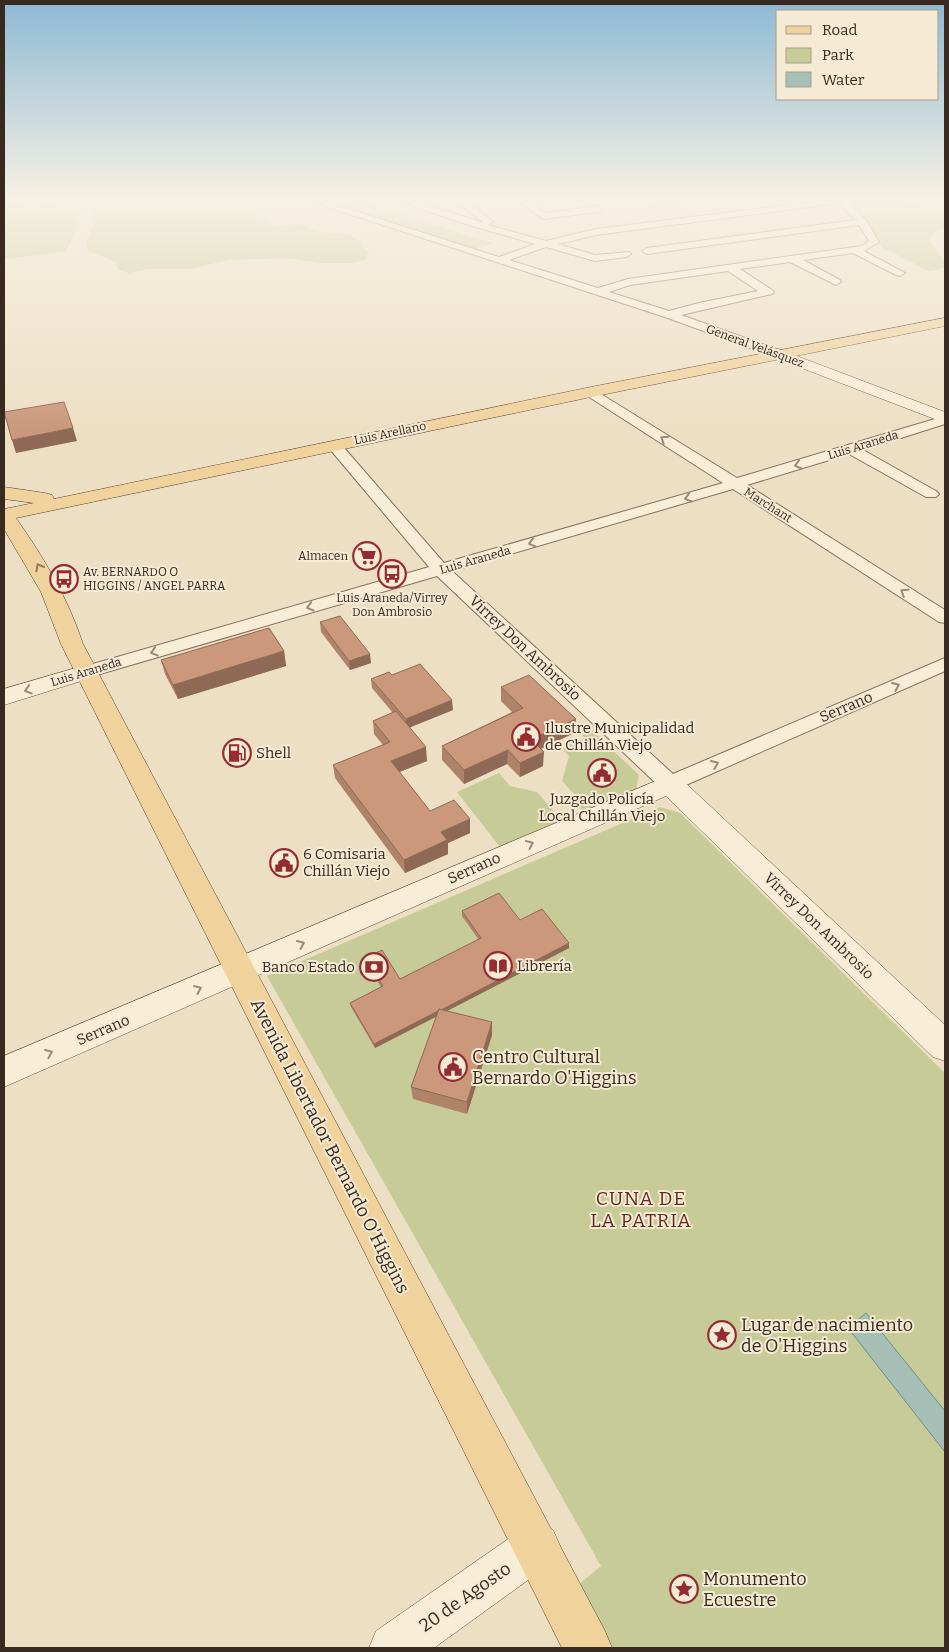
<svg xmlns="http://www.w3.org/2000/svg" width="949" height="1652" viewBox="0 0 949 1652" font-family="Bitter,serif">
  <rect width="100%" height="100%" fill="#eddfc4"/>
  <g fill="#c7cb98">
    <path d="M359,198L379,204L373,206L492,243L473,250L335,207Z"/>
    <path d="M864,198H902L945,217V226L933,234L929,241L945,262V268L929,271L883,248L848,201Z"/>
    <path d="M4,200C12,202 18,207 26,207C33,208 39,206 46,206C85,207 81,226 65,252L4,259Z"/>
    <path d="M94,207L152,214L194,209L210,212L234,210L267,220L275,226L298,224L320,232L350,235L363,244V248L369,253L365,260L351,263H320L285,258L265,259L228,260L191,269H149L128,273L119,270L116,262L88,251L86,242L94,223L89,212L90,209Z"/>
    <path d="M584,723L639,775L636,790L584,813L576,804L580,801L562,781L569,756L562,748L585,738L575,727Z"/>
    <path d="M499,773L510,786L537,792L555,813L560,811L567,819L500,847L457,792Z"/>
    <path d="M660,807L680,813L945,1073V1648H612L578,1585L601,1566L267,976Z"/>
  </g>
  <path fill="#a6c0b7" stroke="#6d8f85" d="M866,1313L945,1411V1452L848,1328Z"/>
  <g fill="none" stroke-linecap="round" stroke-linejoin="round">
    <defs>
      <g id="street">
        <path d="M300,198H314L499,257L535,244L472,226L390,198H404L484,223L452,198H462L491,220L493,222L488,225L546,241L596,229L845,198L868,223L879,242L864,251L905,273L900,276L896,275L853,253L803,260L840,280L841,282L836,285L790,262L740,269L772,290L774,292L772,294L681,315L782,351L784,354L778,358L665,317ZM839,203L855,220L647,248L642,251L647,254L859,225L869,241L862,246L628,279L598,288L509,260L546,247L595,261L626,257L631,254L630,252L595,255L558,244L596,235ZM728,271L758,291L699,303L669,311L609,292L630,285Z"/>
        <path d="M515,198H525L545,213L598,206L603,209L598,212L543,219Z"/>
        <path d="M641,198H686L682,201L651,205Z"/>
        <path d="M591,388L737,478L945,416V424L863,450L936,491L939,494L936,497H926L849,454L747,485L945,610V623L939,622L733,489L452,571L673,774L945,658V671L670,792L662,789L437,576L93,676L86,678L79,676L76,672L79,668L429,567L329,448L327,445L329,442H339L444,563L723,483L586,395L584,392Z"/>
      </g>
      <g id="secondary">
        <path d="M778,349L945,412V423L773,357L770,354L773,351Z"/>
        <path d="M86,665L94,667L98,672L94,677L4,705V689Z"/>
        <path d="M670,775L679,777L945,1025V1061L933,1057L666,796L4,1087V1056Z"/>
        <path d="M537,1523L553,1530L560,1546L553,1562L434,1648H369L376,1631L521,1530Z"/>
      </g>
      <path id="primary" d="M945,318V326L591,397L16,518C44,558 68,598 83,644L605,1631L612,1648H562L61,644L41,592L4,529V509L34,503L4,499V487L45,493L52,495L54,499L591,387Z"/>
    </defs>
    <use href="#street" stroke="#88715b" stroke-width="2"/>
    <use href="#secondary" stroke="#69523e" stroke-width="1"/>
    <use href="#primary" stroke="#553f2f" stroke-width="1"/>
    <use href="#street" fill="#f8edd7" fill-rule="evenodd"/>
    <use href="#secondary" fill="#f8edd7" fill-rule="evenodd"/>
    <use href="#primary" fill="#f0d29d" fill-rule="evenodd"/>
  </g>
  <g fill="#af836a">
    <path d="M320,622L371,663L350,670L321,632Z"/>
    <path d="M284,651L286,666L178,699L165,674L161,660Z"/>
    <path d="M392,675L453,710L410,727L427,761L399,772L430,811L470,819V833L448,843V854L405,873L335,778L333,765L383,745L374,734L373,721L393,713L372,688L371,679Z"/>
    <path d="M501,687L576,719L574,733L541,749L543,766L520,777L507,764L464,784L442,760V746L512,712L501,701Z"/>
    <path d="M462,911L520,920L569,948L447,1011L492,1022V1035L467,1114L413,1099L411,1087L436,1017L375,1048L351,1007L350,1003L381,987L366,962L365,958L400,979L479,940L462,916Z"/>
  </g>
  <g fill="#8e6a56">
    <path d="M73,428L77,441L16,453L12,440Z"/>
    <path d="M284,651L286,666L178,699L173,685Z"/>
    <path d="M370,654L371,663L350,670L349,661Z"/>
    <path d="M452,700L453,710L406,729V719Z"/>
    <path d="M576,719L574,733L530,754L531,739Z"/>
    <path d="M426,747L427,761L392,775L391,761Z"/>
    <path d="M508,750L507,764L464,784V770Z"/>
    <path d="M544,752L543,766L520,777V763Z"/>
    <path d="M470,819V833L448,843V854L405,873L404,860L441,832Z"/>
    <path d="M569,943V948L375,1048L374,1044Z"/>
    <path d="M492,1022V1035L467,1114V1102Z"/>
  </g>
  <g fill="#cb987b" stroke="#8e6a56">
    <path d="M64,402L73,428L12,440L4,412Z"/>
    <path d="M340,616L370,654L349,661L320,622Z"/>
    <path d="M269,628L284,651L173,685L161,660Z"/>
    <path d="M420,664L452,700L406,719L371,679L389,672L392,675Z"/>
    <path d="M529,675L576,719L531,739L544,752L520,763L508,750L464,770L442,746L523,708L501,687Z"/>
    <path d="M396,711L426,747L391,761L430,811L454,800L470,819L441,832L447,840L404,860L333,765L390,742L373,721Z"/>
    <path d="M499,893L520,920L542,909L569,943L441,1010L439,1009L438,1011L374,1044L350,1003L383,986L365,958L382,950L400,979L481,938L462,911Z"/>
    <path d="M439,1009L492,1022L467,1102L411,1087Z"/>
  </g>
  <defs><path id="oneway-chevron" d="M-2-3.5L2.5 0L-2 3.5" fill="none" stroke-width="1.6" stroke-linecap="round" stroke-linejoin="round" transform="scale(1.25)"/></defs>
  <g stroke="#988c7b">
    <use href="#oneway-chevron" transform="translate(664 439) rotate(-147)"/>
    <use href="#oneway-chevron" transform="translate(798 465) rotate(163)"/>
    <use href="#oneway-chevron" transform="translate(688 498) rotate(164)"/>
    <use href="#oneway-chevron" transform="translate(532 543) rotate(164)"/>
    <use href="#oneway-chevron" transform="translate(904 592) rotate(-147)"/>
    <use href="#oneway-chevron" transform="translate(310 607) rotate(164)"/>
    <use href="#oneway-chevron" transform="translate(154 652) rotate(164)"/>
    <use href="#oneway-chevron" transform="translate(896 686) rotate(-23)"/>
    <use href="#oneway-chevron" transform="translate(28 690) rotate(163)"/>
    <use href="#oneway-chevron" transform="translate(715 764) rotate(-23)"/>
    <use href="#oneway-chevron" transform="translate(530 844) rotate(-24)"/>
    <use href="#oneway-chevron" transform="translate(301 944) rotate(-24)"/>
    <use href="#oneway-chevron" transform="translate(198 989) rotate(-24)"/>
    <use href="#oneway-chevron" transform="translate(49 1053) rotate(-23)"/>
  </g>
  <use stroke="#947e5e" href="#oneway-chevron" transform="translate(39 567) rotate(-120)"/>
  <linearGradient id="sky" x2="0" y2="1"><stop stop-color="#8db9d4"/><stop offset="0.46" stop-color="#f7f1e4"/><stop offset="1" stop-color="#f7f1e4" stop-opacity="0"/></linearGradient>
  <rect width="949" height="430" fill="url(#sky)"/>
  <defs>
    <symbol id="supermarket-ring" viewBox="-11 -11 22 22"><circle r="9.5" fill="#f5ead4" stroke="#952c31" stroke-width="1.5"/><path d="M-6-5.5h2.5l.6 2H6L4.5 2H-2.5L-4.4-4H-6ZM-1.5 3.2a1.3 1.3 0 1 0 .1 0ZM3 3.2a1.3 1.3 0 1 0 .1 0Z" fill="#952c31"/></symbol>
    <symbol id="bus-ring" viewBox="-11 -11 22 22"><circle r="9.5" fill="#f5ead4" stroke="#952c31" stroke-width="1.5"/><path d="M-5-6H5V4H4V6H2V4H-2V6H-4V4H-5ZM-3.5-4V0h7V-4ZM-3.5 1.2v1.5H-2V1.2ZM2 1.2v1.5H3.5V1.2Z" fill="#952c31"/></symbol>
    <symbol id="civic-ring" viewBox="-11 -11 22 22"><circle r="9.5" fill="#f5ead4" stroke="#952c31" stroke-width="1.5"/><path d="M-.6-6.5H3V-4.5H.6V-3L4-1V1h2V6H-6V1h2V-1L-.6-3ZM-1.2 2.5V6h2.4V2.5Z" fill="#952c31"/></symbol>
    <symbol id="fuel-ring" viewBox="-11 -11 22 22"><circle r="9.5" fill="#f5ead4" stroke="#952c31" stroke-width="1.5"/><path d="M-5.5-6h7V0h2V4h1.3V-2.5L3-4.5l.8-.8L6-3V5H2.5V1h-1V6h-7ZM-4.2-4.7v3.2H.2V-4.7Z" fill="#952c31"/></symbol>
    <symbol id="library-ring" viewBox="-11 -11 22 22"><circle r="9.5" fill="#f5ead4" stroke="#952c31" stroke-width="1.5"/><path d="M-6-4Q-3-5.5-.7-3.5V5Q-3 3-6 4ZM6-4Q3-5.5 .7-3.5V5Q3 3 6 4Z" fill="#952c31"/></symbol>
    <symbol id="bank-ring" viewBox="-11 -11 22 22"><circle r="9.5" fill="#f5ead4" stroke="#952c31" stroke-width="1.5"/><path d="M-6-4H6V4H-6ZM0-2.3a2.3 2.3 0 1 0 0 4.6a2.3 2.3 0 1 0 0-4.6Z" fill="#952c31"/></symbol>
    <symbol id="sight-ring" viewBox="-11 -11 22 22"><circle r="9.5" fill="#f5ead4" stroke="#952c31" stroke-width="1.5"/><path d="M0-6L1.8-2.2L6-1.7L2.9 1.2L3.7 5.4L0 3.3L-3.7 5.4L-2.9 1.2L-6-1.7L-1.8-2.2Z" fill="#952c31"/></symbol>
  </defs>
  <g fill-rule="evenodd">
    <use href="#supermarket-ring" x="351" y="540" width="32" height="32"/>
    <use href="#bus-ring" x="376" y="558" width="32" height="32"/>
    <use href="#bus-ring" x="48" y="563" width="32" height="32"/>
    <use href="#civic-ring" x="510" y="721" width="32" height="32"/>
    <use href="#fuel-ring" x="221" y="737" width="32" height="32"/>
    <use href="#civic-ring" x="586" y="757" width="32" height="32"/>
    <use href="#civic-ring" x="268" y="847" width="32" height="32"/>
    <use href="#library-ring" x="482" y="950" width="32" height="32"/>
    <use href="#bank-ring" x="358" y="951" width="32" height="32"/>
    <use href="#civic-ring" x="437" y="1051" width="32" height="32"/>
    <use href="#sight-ring" x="706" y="1319" width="32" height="32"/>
    <use href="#sight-ring" x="668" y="1573" width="32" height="32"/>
  </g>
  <g text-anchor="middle" stroke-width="4" stroke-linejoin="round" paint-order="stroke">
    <g font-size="12" fill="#382a1f" stroke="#f5ead4">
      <text transform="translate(755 346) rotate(20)" y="4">General Velásquez</text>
      <text transform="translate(390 433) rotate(-12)" y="4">Luis Arellano</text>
      <text transform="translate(863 445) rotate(-17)" y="4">Luis Araneda</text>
      <text transform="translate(768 505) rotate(32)" y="4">Marchant</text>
      <text transform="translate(475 560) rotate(-16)" y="4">Luis Araneda</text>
      <text transform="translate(86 672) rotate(-17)" y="4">Luis Araneda</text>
    </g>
    <g font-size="12" fill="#382a1f" stroke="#f5ead4" text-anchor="end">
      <text x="348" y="560">Almacen</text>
      <text x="83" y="576" text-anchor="start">Av. BERNARDO O<tspan x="83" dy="14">HIGGINS / ANGEL PARRA</tspan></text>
      <text x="392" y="602" text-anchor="middle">Luis Araneda/Virrey<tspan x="392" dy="14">Don Ambrosio</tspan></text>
    </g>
    <g font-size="15" fill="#382a1f" stroke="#f5ead4">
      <text transform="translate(525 648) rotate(43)" y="5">Virrey Don Ambrosio</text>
      <text transform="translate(846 707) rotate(-23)" y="5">Serrano</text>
      <text transform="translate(474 868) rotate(-24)" y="5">Serrano</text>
      <text transform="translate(819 926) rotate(44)" y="5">Virrey Don Ambrosio</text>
      <text transform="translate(103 1030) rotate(-23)" y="5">Serrano</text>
    </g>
    <g font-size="15" fill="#382a1f" stroke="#f5ead4" text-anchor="start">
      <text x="545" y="733">Ilustre Municipalidad<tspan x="545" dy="17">de Chillán Viejo</tspan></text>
      <text x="256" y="758">Shell</text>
      <text x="602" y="804" text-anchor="middle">Juzgado Policía<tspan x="602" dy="17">Local Chillán Viejo</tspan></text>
      <text x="303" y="859">6 Comisaria<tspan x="303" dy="17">Chillán Viejo</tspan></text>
      <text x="517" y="971">Librería</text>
      <text x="355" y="972" text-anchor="end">Banco Estado</text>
    </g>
    <g font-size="18" fill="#382a1f" stroke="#f5ead4" text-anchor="start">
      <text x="472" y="1063">Centro Cultural<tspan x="472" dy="21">Bernardo O'Higgins</tspan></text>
      <text x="741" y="1331">Lugar de nacimiento<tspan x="741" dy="21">de O'Higgins</tspan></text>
      <text x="703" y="1585">Monumento<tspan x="703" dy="21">Ecuestre</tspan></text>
    </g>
    <g font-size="18" fill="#382a1f" stroke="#f5ead4">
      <text transform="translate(330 1146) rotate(63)" y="6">Avenida Libertador Bernardo O'Higgins</text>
      <text transform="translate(465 1597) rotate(-35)" y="6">20 de Agosto</text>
    </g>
    <g font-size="19" letter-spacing="1" fill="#642a1f" stroke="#f5ead4">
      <text x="641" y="1205">CUNA DE<tspan x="641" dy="22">LA PATRIA</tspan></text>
    </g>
  </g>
  <rect width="949" height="1652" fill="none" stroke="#382a1f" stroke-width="10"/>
  <rect x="776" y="10" width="162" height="90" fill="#f5ead4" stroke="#a99d8c"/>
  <rect x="786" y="26" width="25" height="8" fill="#f0d29d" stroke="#a99d8c"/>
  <text x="822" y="35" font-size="15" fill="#382a1f">Road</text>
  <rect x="786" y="48" width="25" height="15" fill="#c7cb98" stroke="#a99d8c"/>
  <text x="822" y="60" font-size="15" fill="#382a1f">Park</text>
  <rect x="786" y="72" width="25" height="15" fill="#a6c0b7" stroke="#a99d8c"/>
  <text x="822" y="85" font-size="15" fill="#382a1f">Water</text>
</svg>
